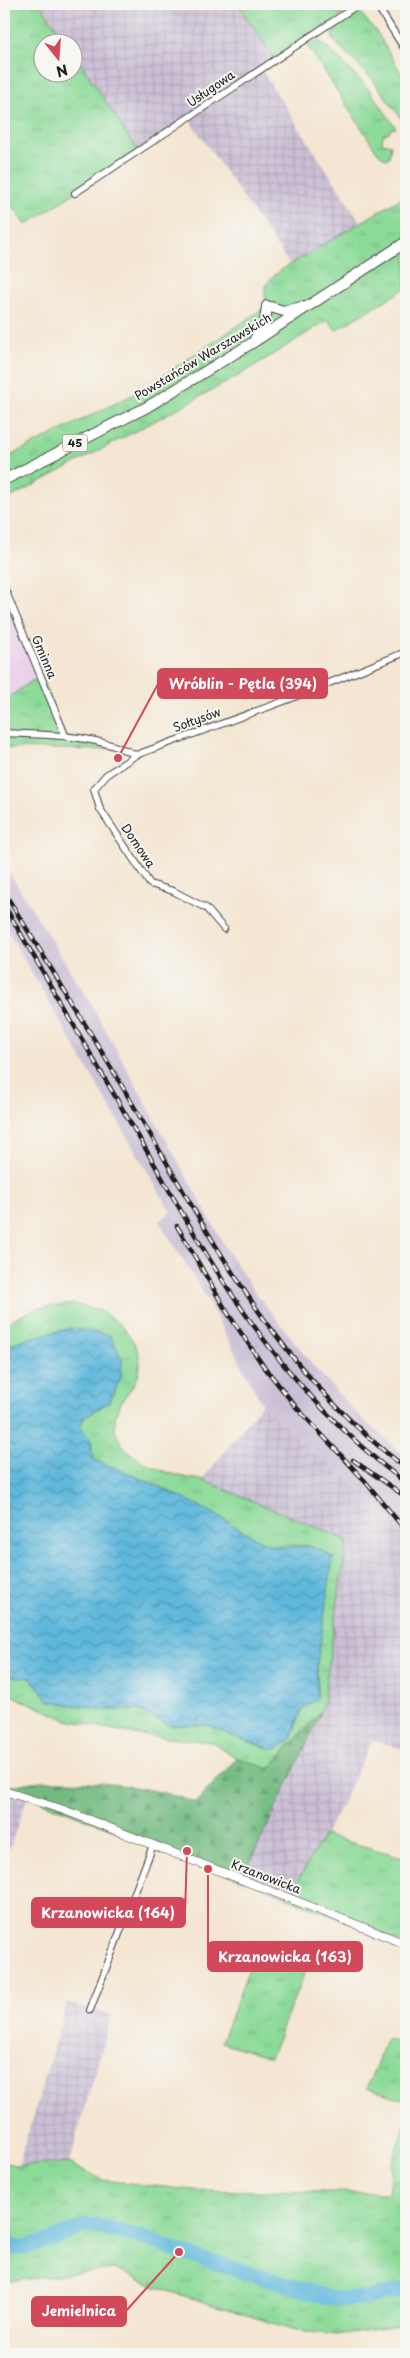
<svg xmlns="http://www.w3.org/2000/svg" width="410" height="2358" viewBox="0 0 410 2358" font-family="'Playpen Sans',sans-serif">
  <defs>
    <pattern id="industrial-grid" width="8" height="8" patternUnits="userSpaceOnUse" patternTransform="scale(1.25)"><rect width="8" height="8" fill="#cbbfd5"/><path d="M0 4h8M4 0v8" fill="none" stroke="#aea4b6"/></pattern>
    <pattern id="grass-tufts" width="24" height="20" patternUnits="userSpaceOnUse" patternTransform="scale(1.25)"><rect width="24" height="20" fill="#8cda98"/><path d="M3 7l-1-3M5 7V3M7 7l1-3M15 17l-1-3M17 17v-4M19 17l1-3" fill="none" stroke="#78ba82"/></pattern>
    <pattern id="forest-firs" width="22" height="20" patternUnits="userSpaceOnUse" patternTransform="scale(1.25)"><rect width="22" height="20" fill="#71ba80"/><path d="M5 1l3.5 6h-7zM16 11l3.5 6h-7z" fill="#619f6e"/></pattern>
    <pattern id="water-waves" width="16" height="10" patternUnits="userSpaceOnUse" patternTransform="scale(1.25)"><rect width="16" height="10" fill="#5eb8dc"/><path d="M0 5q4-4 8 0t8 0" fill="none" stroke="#4d95b2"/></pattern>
  </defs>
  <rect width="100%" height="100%" fill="#f6f6f2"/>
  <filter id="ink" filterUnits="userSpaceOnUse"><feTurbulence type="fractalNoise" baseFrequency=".02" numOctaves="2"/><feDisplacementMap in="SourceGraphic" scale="10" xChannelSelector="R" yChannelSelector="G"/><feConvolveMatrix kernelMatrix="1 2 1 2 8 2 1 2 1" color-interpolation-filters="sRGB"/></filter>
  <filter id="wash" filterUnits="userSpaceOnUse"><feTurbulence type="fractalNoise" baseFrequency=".0096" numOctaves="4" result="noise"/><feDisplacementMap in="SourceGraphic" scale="20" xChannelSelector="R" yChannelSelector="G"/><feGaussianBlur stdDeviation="1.12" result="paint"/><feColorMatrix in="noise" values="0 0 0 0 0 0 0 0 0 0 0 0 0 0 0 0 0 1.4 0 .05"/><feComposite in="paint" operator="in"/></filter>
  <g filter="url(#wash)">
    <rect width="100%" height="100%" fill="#f4e6d2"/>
    <path fill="#ecd1eb" d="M7,595L41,677L30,682L4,701V596Z"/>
    <g fill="url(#industrial-grid)">
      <path d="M40,4H238L275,59L261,69L361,223L290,265L188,118L138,151L73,52L72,42H66Z"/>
      <path d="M262,1404L314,1453L356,1486L367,1478L406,1522V1750L372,1740L340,1808L288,1898L242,1880L322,1710L347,1540L202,1480Z"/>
      <path d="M4,1791L27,1798L4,1864Z"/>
      <path d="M67,2003L112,2015L69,2163L18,2166Z"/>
    </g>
    <path fill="#cbbfd5" d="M4,864L94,1009L227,1250L251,1287L317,1370L357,1414L406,1457V1522L367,1478L356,1486L314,1453L262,1404L206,1297L159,1221L171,1212L4,925Z"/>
    <g fill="url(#grass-tufts)" stroke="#547b5a">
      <path d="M4,4H40L66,42H42V72H72L73,52L138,151L26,225L4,193Z"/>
      <path d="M238,4H359L275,59Z"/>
      <path d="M359,11L378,34L406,82V125L373,80L333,40L332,33L333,27Z"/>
      <path d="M316,40L324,44L369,89L396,128L390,129L389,132L383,135L382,143L391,145L389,157L386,159L378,153L307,45Z"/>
      <path d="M405,196L406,198V288L336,330L328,320L235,378L4,501V459L142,390L267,306C262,286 266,282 281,270Z"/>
      <path d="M41,677L65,735L118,746L97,750L4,748V701L30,682Z"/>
      <path d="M74,1304C82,1306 92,1308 100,1311C123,1323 149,1351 137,1378C132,1390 119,1401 116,1414C105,1456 170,1477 202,1480L347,1540L322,1710L269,1769L237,1758L212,1742L139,1735L67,1720L4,1692V1675L31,1678L49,1701L105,1710H138L169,1725H209L232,1736L290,1741L302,1709L317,1698V1665L310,1545L273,1546L247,1535L222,1518L93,1459L91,1441L80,1426L84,1417L109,1402L24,1339L4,1347V1324L37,1308Z"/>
      <path d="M324,1835L406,1858V1944L288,1898Z"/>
      <path d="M256,1951L306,1969L270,2058L221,2042Z"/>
      <path d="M387,2038L406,2045V2100L367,2088Z"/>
      <path d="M406,2119V2325L336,2335L296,2330L168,2291L113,2269L4,2282V2162L18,2166L69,2163L102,2180L191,2190L389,2193L393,2160Z"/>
    </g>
    <path fill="url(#forest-firs)" stroke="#466b4e" d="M322,1710L242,1880L4,1787C17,1785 32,1781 46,1781C90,1780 154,1786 195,1803L237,1758L270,1769Z"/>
    <path fill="url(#water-waves)" stroke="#3d6a7c" d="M72,1328L110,1335L122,1359L121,1378L109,1402L84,1417L81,1426L91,1441L93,1459C136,1476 181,1495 222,1518C237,1527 251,1537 268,1544C291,1554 308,1536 333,1558L317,1665V1699L302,1709L290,1741L274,1750L232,1736L209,1725H169L138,1710H105L49,1701L31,1678L4,1675V1347L24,1339Z"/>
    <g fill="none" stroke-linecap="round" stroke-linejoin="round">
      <path stroke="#5eb8dc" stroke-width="15" d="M4,2239L6,2242L15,2248L25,2247L53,2239L87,2225L96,2226L141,2237L179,2252L334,2299L368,2298L406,2289"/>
    </g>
  </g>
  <g filter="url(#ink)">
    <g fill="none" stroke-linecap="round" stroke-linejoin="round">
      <defs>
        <g id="minor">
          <path d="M376,4L406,51"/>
          <path d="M75,193L359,4"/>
          <path d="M4,587L65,735"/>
          <path d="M4,733C48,735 95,734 136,755"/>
          <path d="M224,929L206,908L173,891L150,884L100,809L94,789L106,775L136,755L287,700L406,652"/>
          <path d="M90,2010L153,1845"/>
        </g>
        <path id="tertiary" d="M4,1791L64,1810L406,1944"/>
        <g id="primary">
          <path d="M255,339L265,323L267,306L284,311L302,307"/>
          <path d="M4,480L147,407L252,343L406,242"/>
        </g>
      </defs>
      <use href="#minor" stroke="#3c3a37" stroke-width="8"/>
      <use href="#tertiary" stroke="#3c3a37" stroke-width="9"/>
      <use href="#primary" stroke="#3c3a37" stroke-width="12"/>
      <use href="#minor" stroke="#fff" stroke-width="6"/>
      <use href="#tertiary" stroke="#fff" stroke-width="8"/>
      <use href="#primary" stroke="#fff" stroke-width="10"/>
      <defs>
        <g id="rail">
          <path d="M4,892C51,968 98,1044 143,1122C217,1249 285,1378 406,1468"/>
          <path d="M4,905C52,988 100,1071 148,1153C176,1202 203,1252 235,1299C282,1369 338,1432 406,1483"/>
          <path d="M177,1226L227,1312L262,1364L296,1407L364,1480L406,1531"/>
          <path d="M353,1460L406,1497"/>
        </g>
      </defs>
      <use href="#rail" stroke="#1c1c1c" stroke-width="4.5"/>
      <use href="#rail" stroke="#f6f6f2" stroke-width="2.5" stroke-dasharray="8" stroke-linecap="butt"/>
    </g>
  </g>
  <g text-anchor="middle" stroke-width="4" stroke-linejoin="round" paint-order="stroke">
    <rect fill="#f6f6f2" stroke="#5d5d5c" stroke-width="1" x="62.5" y="434.5" width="25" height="17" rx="4"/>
    <g font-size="11" font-weight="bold" fill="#1c1c1c">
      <text x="75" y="447">45</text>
    </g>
    <g font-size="12" fill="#1c1c1c" stroke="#f6f6f2">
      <text transform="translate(211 89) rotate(-34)" y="4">Usługowa</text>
      <text transform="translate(203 357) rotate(-31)" y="4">Powstańców Warszawskich</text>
      <text transform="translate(44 657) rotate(67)" y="4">Gminna</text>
      <text transform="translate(197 720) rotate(-20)" y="4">Sołtysów</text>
      <text transform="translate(138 846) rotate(56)" y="4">Domowa</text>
      <text transform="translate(266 1877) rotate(21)" y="4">Krzanowicka</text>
    </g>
  </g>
  <path fill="none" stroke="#d1495b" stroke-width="2" d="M118 758L158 684M187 1851L185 1913M208 1869L208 1957M179 2252L126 2311"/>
  <g fill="#d1495b" stroke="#f6f6f2" stroke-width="2">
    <circle cx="118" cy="758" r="5"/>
    <circle cx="187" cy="1851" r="5"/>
    <circle cx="208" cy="1869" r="5"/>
    <circle cx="179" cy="2252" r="5"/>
  </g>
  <g fill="#d1495b" stroke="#d1495b" stroke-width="2">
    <rect x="158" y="669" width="169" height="29" rx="5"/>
    <rect x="32" y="1898" width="153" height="29" rx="5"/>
    <rect x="208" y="1942" width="154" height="29" rx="5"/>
    <rect x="32" y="2297" width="94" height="29" rx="5"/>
  </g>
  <g font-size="14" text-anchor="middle" font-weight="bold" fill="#fff">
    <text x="243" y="689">Wróblin - Pętla (394)</text>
    <text x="108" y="1918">Krzanowicka (164)</text>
    <text x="285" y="1962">Krzanowicka (163)</text>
    <text x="79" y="2316">Jemielnica</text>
  </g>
  <rect width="410" height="2358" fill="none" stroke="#f6f6f2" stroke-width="20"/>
  <g transform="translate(58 58) rotate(163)"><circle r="24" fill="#f6f6f2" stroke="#9f9f9c"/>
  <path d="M0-4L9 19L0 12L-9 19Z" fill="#d1495b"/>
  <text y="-8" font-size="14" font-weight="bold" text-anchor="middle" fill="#1c1c1c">N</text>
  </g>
</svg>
